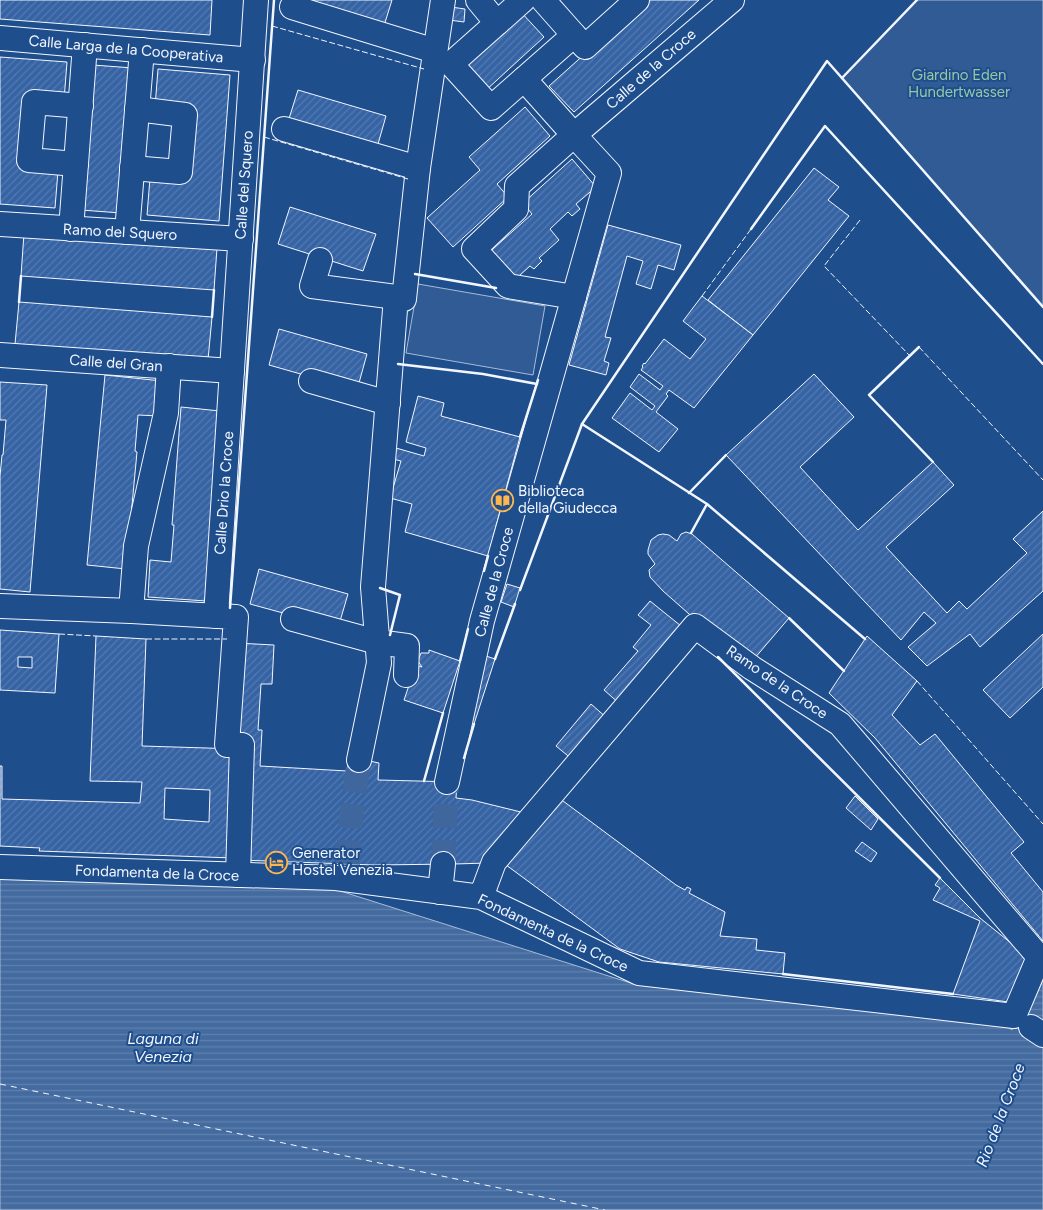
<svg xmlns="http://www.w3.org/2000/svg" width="1043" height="1210" viewBox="0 0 1043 1210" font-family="Figtree,sans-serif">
  <defs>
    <pattern id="water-rules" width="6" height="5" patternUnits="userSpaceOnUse" patternTransform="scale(1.25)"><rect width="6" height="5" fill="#446ba0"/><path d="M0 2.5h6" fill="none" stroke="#5f81ae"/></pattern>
    <pattern id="building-hatch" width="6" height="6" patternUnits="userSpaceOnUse" patternTransform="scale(1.25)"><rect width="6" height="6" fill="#3563a3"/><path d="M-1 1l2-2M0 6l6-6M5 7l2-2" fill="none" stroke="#537ab1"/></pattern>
  </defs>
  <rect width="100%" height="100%" fill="#1f4e8c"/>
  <g fill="#305b95" stroke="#a8bbd7">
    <path d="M917,0H1043V307L842,78Z"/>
    <path d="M418,284L545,306L533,375L406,353Z"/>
  </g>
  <path fill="url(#water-rules)" stroke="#a8bbd7" d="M0,879L334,889L637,985L1003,1024L1012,1030L1042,971L1043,956V1210H0Z"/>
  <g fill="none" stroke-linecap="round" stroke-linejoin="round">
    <path stroke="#f2f6ff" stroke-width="1" stroke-dasharray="6 5" stroke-linecap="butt" d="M0,1084L605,1210"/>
  </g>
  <g fill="url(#building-hatch)" stroke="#f2f6ff" fill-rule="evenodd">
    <path d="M0,0H212L210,35L0,19Z"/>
    <path d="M298,0H392L383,29Z"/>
    <path d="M645,0H699L574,112L549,86Z"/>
    <path d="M451,7L465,9L464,22L449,20Z"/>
    <path d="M520,11L544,37L485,91L460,64Z"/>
    <path d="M0,57L67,62L64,100L27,97L22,168L58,171L55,208L0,204Z"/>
    <path d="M93,65L133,68L121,213L81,210Z"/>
    <path d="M158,69L230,75L219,221L147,215L150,178L186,181L191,109L155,107Z"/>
    <path d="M298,90L386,116L376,151L287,125Z"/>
    <path d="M525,107L550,136L497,184L508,197L453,247L427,218L480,170L469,157Z"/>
    <path d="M572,159L596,187L576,204L580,209L572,216L568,212L550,229L559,240L539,258L542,261L534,269L530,266L510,284L485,256L532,214L523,203Z"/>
    <path d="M814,168L839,187L828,200L849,216L753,335L708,300Z"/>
    <path d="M290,207L376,234L363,271L278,244Z"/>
    <path d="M608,225L681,245L674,270L658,265L651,289L636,284L643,261L627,256L605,337L611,338L604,361L609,363L606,375L569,365Z"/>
    <path d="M24,233L217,248L214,290L21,276Z"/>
    <path d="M702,296L753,335L694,408L669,390L666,394L668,396L656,412L678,429L659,452L612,418L630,393L652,410L655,406L630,387L639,374L660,390L663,386L641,370L643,367L642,366L644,363L645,364L664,339L690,359L706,339L683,321Z"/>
    <path d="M19,302L212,317L208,360L15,344Z"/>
    <path d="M279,329L367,354L357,390L269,365Z"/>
    <path d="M814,374L854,417L800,467L858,530L933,462L954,485L886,547L947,613L959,601L967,609L1027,553L1013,539L1043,511V591L980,647L970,634L927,666L908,647L936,623L924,612L901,640L726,455Z"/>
    <path d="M105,375L162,381L159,416L138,415L135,451L137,452L126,569L87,565Z"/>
    <path d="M0,382L47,385L30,592L0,589V476L2,455H3L6,420H0Z"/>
    <path d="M418,396L444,403L441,416L520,437L488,556L405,532L412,504L390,498L401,461L393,459L396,448L424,456L426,448L406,442Z"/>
    <path d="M181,407L220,411L206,601L148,597L150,560L171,562L174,525H172Z"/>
    <path d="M686,532L692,534L789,618L748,666L663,591L650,577L649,570L655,564L648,554V550L651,540L658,535L663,534L669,535L677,541L681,534Z"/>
    <path d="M259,569L348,594L338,628L250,604Z"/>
    <path d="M507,584L520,588L514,607L501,602Z"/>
    <path d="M650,601L686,630L621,705L604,690L638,651L633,647L651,625L638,615Z"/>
    <path d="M0,630L59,634L55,693L0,690ZM18,657H32V668L18,667Z"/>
    <path d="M1043,634V687L1010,718L983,690Z"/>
    <path d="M96,636L146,639L142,746L239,749L233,858L39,851L40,848L0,846V766H2V799L140,803L142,782L90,781ZM165,788L210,790L209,822L164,819Z"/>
    <path d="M867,636L917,681L892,715L920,745L935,734L1024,842L1011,853L1043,892V941L875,738L829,693Z"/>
    <path d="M236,643L274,645L272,684H261L258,730H262L260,766L347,771L350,757L379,763L378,780L457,782L456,798L472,800L525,813L488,863L454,864L374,865L240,860Z"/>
    <path d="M429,650L460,661L443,713L404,700L416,665L422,667L418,661L421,653H429Z"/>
    <path d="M480,654L495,659L474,724L466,722Z"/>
    <path d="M591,704L608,719L573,760L556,746Z"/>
    <path d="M555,795L676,885L685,890L687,887L691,889L689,893L725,912L720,936L757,939L756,950L785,953L783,974L659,962L620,949L502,862Z"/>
    <path d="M855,796L878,819L871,830L846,808Z"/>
    <path d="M862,842L877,853L871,862L855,851Z"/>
    <path d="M940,878L980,918L1027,956L1008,1002L953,994L980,921L933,900L940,888L935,885Z"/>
  </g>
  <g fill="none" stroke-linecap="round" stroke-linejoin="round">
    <g stroke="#3f679d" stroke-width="24" stroke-dasharray="24 12" stroke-linecap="butt">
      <path d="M348,864L351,817L359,760"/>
      <path d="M443,864L447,782"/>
    </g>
    <defs>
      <g id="street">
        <path d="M478,0L497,23"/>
        <path d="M523,0L451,64L491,108L524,79"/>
        <path d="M543,0L574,35L524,79L574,135L517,186L516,209L474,249L508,286L574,297"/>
        <path d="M292,7L435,51"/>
        <path d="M574,35L585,47L637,0"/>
        <path d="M0,38L253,60"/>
        <path d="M284,129L418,168"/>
        <path d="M76,164L29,160L34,102L81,106"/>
        <path d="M132,168L180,172L185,115L137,109"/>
        <path d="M0,224L241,239"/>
        <path d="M71,229L85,45"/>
        <path d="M127,232L142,50"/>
        <path d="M320,260L312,286L396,297"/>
        <path d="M0,355L232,371"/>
        <path d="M311,381L388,403"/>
        <path d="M0,606L131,611L236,617L227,745H242L238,875"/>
        <path d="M131,611L136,546L166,413L169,366"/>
        <path d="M216,616L256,0"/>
        <path d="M293,619L377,642L407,646L406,675"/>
        <path d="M359,760L379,663L373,587L396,297L404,299L418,168L443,0"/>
        <path d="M447,782L482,621L609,173L574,135L732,0"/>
        <path d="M0,867L336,878L481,897L639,973L1014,1016L1039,957L840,724L752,668L695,626L494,862L481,897"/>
        <path d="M440,892L443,864"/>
        <path d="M1031,1027L1043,1035"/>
      </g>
    </defs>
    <use href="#street" stroke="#f2f6ff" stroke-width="26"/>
    <use href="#street" stroke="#1f4e8c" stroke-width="24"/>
    <g stroke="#f2f6ff" stroke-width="1" stroke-dasharray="6 2.5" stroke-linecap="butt">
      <path d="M272,26L424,69"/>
      <path d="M264,137L408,179"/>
      <path d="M860,220L824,266L910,356"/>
      <path d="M702,296L751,229"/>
      <path d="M919,347L1043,480"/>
      <path d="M59,634L96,636"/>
      <path d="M146,639H227"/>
      <path d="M917,681L1043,824"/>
    </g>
    <g stroke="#f2f6ff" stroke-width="2.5">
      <path d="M842,78L917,0"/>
      <path d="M751,229L825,126L1043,364"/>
      <path d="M415,274L496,288"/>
      <path d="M19,302L21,276"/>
      <path d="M212,317L214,290"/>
      <path d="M919,347L869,395L933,462"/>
      <path d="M398,364L483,374L537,384"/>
      <path d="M520,437L538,380"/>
      <path d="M689,493L726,455"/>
      <path d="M707,504L582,424L827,61L1043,307"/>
      <path d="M691,533L707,504L865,639"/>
      <path d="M484,571L488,556"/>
      <path d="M380,588L400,595L390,635"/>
      <path d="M520,590L582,424"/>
      <path d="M230,608L274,0"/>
      <path d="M789,618L844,671"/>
      <path d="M718,657L940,878"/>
      <path d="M495,659L515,604"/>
      <path d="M460,661L468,629"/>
      <path d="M464,758L474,724"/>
      <path d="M424,781L443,713"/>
      <path d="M783,974L953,994"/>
    </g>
  </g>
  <defs>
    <symbol id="library-ring" viewBox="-11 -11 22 22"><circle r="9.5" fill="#1f4e8c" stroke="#ffb74d" stroke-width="1.5"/><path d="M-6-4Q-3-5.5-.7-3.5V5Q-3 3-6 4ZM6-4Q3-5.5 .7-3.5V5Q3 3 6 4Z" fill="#ffb74d"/></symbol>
    <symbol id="hotel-ring" viewBox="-11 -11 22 22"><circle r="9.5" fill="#1f4e8c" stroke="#ffb74d" stroke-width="1.5"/><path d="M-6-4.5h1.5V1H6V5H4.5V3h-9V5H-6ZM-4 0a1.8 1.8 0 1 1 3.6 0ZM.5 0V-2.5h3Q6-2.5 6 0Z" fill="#ffb74d"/></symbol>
  </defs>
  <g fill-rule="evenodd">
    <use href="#library-ring" x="490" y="488" width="25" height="25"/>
    <use href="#hotel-ring" x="264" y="850" width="25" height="25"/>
  </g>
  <g text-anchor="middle" stroke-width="4" stroke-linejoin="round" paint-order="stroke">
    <g font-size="15" fill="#f2f6ff" stroke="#1f4e8c">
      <text transform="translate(126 49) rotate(5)" y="5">Calle Larga de la Cooperativa</text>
      <text transform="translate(651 69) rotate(-41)" y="5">Calle de la Croce</text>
      <text transform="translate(244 185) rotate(-86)" y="5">Calle del Squero</text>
      <text transform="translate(120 232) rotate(3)" y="5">Ramo del Squero</text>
      <text transform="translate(116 363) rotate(4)" y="5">Calle del Gran</text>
      <text transform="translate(224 493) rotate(-86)" y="5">Calle Drio la Croce</text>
      <text transform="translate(494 582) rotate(-75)" y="5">Calle de la Croce</text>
      <text transform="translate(777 682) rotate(34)" y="5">Ramo de la Croce</text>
      <text transform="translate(157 873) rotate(2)" y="5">Fondamenta de la Croce</text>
      <text transform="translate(553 933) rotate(25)" y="5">Fondamenta de la Croce</text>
    </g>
    <g font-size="15" fill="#97c8a6" stroke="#1f4e8c">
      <text x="959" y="80">Giardino Eden<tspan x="959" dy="17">Hundertwasser</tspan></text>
    </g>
    <g font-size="15" fill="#f2f6ff" stroke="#1f4e8c" text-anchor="start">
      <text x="518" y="496">Biblioteca<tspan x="518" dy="17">della Giudecca</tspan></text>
      <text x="292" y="858">Generator<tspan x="292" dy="17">Hostel Venezia</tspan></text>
    </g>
    <g font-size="16" font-style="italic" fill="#f2f6ff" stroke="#1f4e8c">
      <text x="163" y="1044">Laguna di<tspan x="163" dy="18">Venezia</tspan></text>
      <text transform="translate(1000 1115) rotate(-69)" y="6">Rio de la Croce</text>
    </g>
  </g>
</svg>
